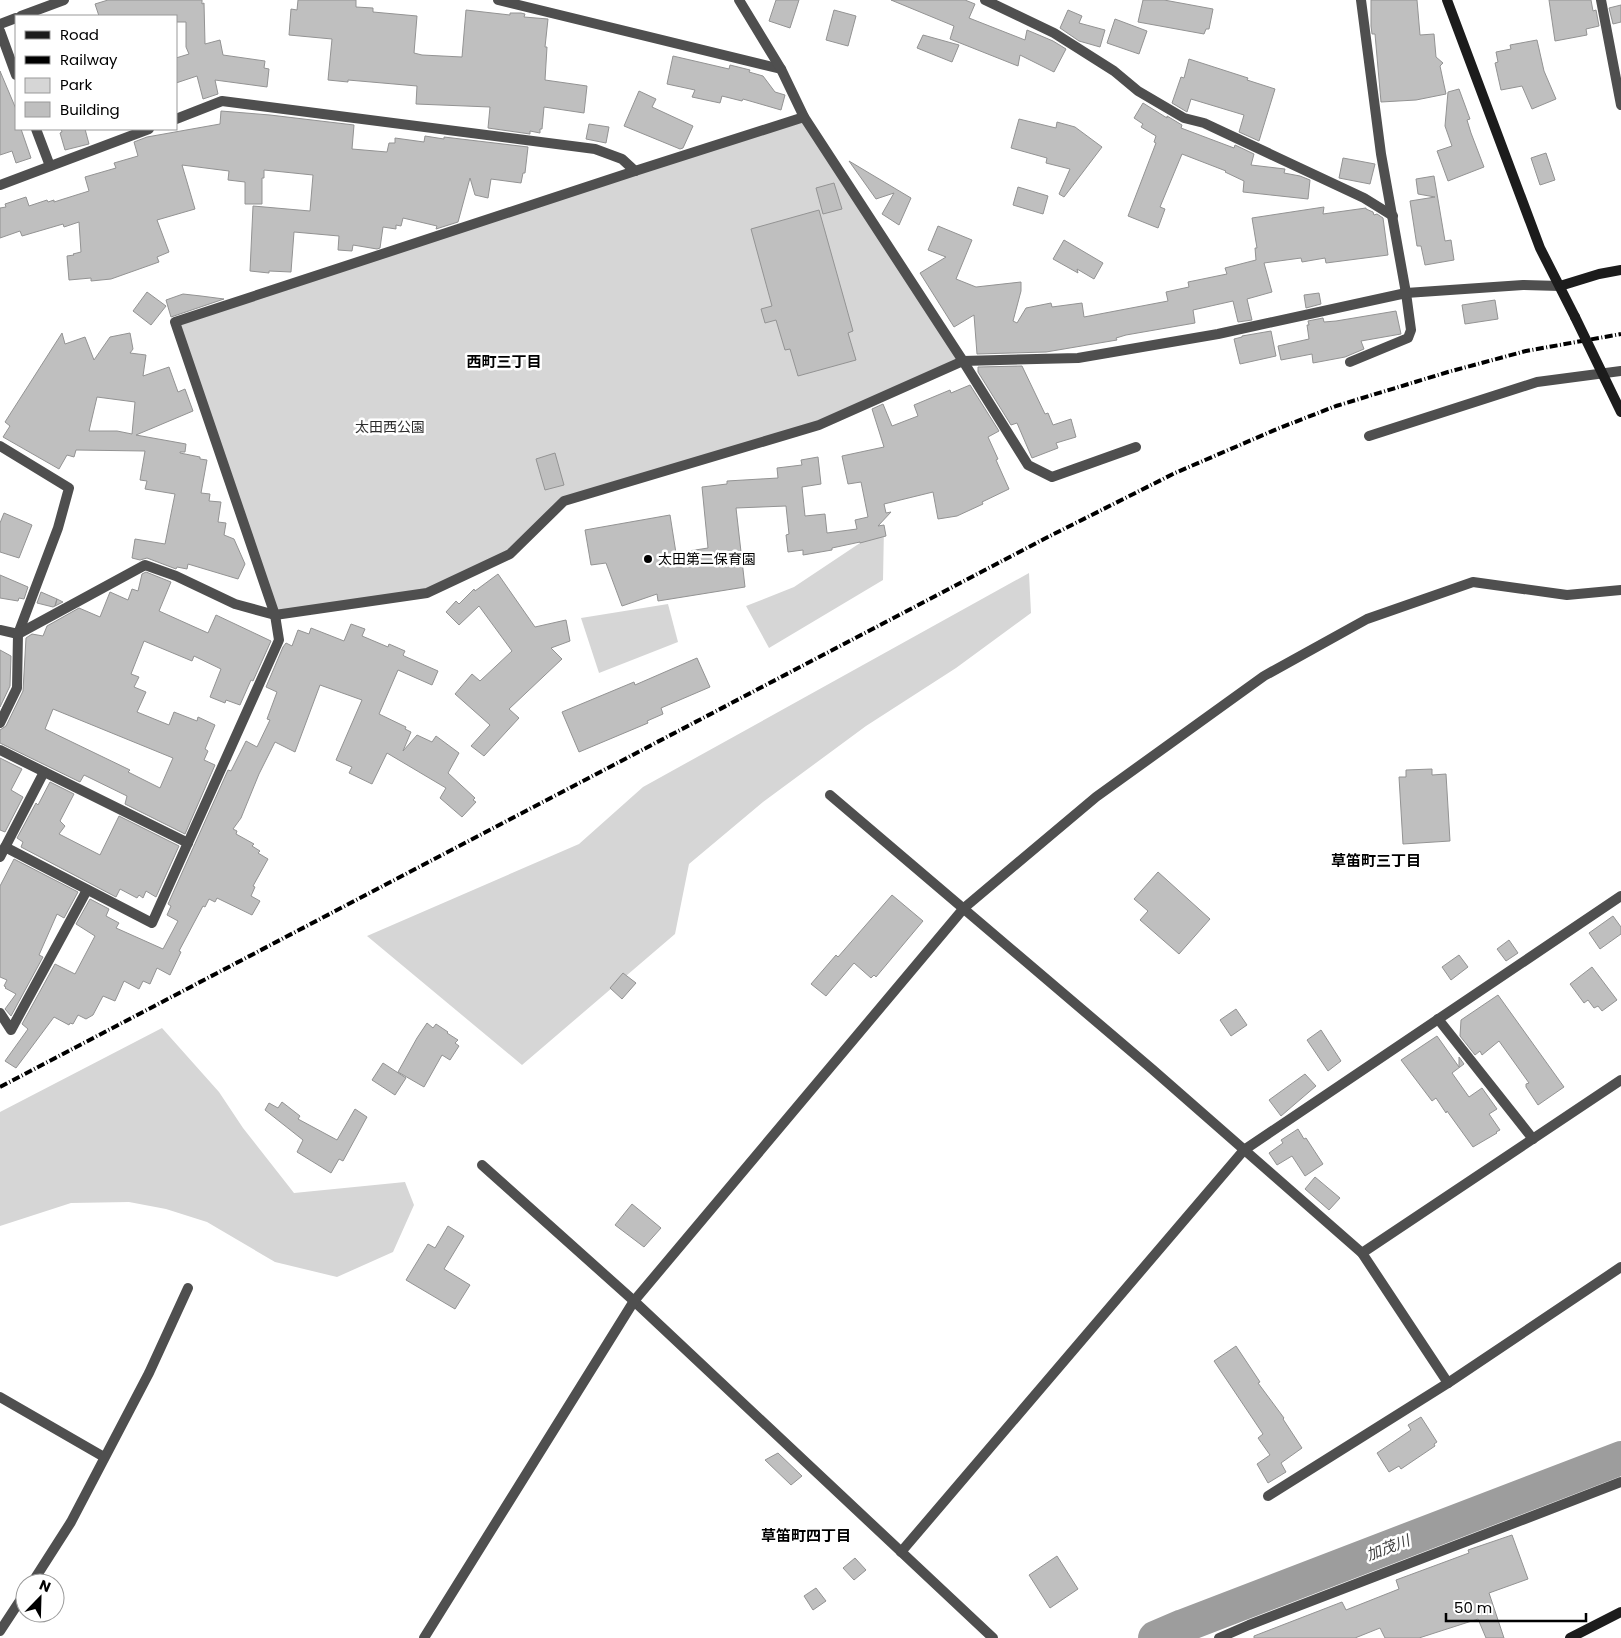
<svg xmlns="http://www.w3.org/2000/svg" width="1621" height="1638" viewBox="0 0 1621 1638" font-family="Poppins,'Noto Sans JP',sans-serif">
  <rect width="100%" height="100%" fill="#fff"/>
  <g fill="#d6d6d6">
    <path d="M804,117L963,361L819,425L564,501L510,554L427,593L275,615L175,322Z"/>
    <path d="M884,527L883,580L769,648L746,606L794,587Z"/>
    <path d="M1029,573L1031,613L956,668L866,726L763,802L689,864L675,934L522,1065L367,936L579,844L643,787Z"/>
    <path d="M668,604L678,642L599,673L581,618Z"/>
    <path d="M162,1028L219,1092L243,1128L294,1193L405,1182L414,1205L393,1252L337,1277L275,1262L207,1222L166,1209L129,1202L71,1203L0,1226V1112Z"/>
  </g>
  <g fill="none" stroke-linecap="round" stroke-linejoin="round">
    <path stroke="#9d9d9d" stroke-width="34" d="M1155,1638L1183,1626L1621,1458"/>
  </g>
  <g fill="#bfbfbf" stroke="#939393" fill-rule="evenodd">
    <path d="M108,0H202V4L204,3L205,44L220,40L223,55L265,61L264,68L269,69L267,87L215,80L218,94L203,99L197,76L176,83V58L189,54L186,47V22H176V16H99L95,4Z"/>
    <path d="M298,0H356V7L373,8V12L417,16L414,53L422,55L462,57L466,10L510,15V13H521L525,14L524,17L548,19L545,47H547L545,80L587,86L584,113L544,107L542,129H540V133L530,131V134L488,128L490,107L416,104L417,86L348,80V82L328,80L332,39L289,35L291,9L297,10Z"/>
    <path d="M776,0H799L790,28L769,21Z"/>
    <path d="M891,0H965L975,4L969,18L1025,40L1027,30L1053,41L1066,49L1054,72L1020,55L1018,66L950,39L954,26Z"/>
    <path d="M1143,0H1164L1213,9L1209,29H1206L1204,34L1138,22Z"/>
    <path d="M1371,0H1417L1420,35L1434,34L1436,57L1443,63L1440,66L1446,94L1416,100L1381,102L1375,34H1372L1371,26Z"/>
    <path d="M1549,0H1591L1593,11L1596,10L1599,26L1586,29L1587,35L1555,41Z"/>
    <path d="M1621,5V22L1613,24L1609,8Z"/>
    <path d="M834,10L856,16L848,46L826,40Z"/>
    <path d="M1068,10L1082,16L1079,23L1105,30L1100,47L1079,41L1060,28Z"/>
    <path d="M1115,19L1147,31L1139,54L1107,43Z"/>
    <path d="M923,35L959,45L952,62L917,48Z"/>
    <path d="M1537,40L1544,71L1556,99L1532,109L1522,86L1501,90L1495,63L1498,62L1496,52L1511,49L1510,45Z"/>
    <path d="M673,56L729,69L730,65L750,70L749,72L763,76L775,92L785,95L781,110L743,99L742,101L722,96L720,103L692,97L695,90L667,84Z"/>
    <path d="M1189,59L1248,78L1247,80L1275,89L1259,141L1239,132L1244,115L1191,99L1187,112L1172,103L1181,77L1184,78Z"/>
    <path d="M0,71L16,109V129H21L31,158L16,163L12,151L0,155Z"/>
    <path d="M1459,89L1470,119L1467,120L1471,133L1484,167L1448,181L1437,151L1452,146L1445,126L1448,92Z"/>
    <path d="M639,91L656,99L652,107L693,126L683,148L680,149L624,126Z"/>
    <path d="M1143,103L1167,118V116L1182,125L1181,128L1234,148L1235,145L1254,154L1251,165L1285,169L1284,173L1300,176L1310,180L1308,199L1243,192L1244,181L1225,172L1226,171L1182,154L1160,207L1165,209L1158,228L1128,216L1156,143L1154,142L1156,136L1141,127L1143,124L1134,118Z"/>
    <path d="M221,111L270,115L354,125L352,149L387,152L389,143H395V138L424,142L425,136L444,139V137L528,147L525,173H523L521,183L491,179L488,198L475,195L470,178L458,222L436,229L437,226L403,218L401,226L396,225V229L383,227L380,248L377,249L353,245L352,251L338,250L339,236L294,232L291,272L269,271V273L250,271L253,206L310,211L313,175L264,170V178H262V204H245V182L228,180L229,171L182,165L195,209L157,220L169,252L157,257L159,262L111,279L91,281V278L69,280L67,256L74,255L73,254L81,252L79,222L64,227L63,224L22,236L20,231L0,238V208L6,207L5,204L26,197L29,206L47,200L48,202L54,200V202L89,191L85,177L116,168L114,163L138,156L134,142L147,137L220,124Z"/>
    <path d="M1019,119L1056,128L1057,122L1075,127L1102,147L1064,197L1059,194L1070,169L1046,163L1047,158L1011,148Z"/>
    <path d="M589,124L609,127L606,143L586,139Z"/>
    <path d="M61,129H85L89,144L65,150L60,133L62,132Z"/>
    <path d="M1546,153L1555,180L1540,185L1531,158Z"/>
    <path d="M1343,158L1375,164L1370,184L1339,178Z"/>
    <path d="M849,161L911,198L899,225L882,214L894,193L876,199Z"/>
    <path d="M1434,176L1445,241L1451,240L1454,260L1425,265L1421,246H1417L1410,201L1435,197L1418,194L1416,179Z"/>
    <path d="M834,183L842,209L823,214L816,188Z"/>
    <path d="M1018,187L1048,196L1043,214L1013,205Z"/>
    <path d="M1324,207L1323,214L1366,208V209L1373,212L1374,215L1377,214L1383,218L1388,255L1326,263L1325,258L1302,262L1301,258L1264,263L1272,292L1247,299L1252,320L1238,322L1233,301L1193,310L1195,323L1126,335L1116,338L1117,340L1046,352L977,354L974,315L954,327L920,273L946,257L928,250L938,226L972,240L956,279L976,287L1021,282V291L1013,321L1017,323L1026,308L1051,303L1052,307L1082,303L1084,317L1168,301L1166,292L1189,287L1188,282L1227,274L1225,268L1256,260L1255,248H1257L1252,218Z"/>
    <path d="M819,210L853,331L848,333L856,360L798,376L790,349L785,350L776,320L765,323L761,309L772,306L751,229Z"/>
    <path d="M1064,240L1103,263L1094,279L1077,269L1078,273L1053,259Z"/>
    <path d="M147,292L166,306L151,325L133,311Z"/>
    <path d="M1319,293L1321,304L1306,308L1304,295Z"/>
    <path d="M183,294L201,296L224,299L171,317L166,300Z"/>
    <path d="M1495,300L1498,319L1465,324L1462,305Z"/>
    <path d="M1396,311L1401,334L1361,341L1364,349L1345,357L1313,363L1312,354L1281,360L1278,346L1309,339L1307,325H1309L1308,321L1323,318L1324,322L1336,321Z"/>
    <path d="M1271,331L1276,356L1240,364L1234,339L1242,337V336Z"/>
    <path d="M62,333L65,344L85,337L94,360L110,337L130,333L133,349L130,353L146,355L143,376L169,367L178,392L185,389L193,411L136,435L186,444L185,452H180V453L200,457V459L207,460L201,493L210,494L209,501L221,502L218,522L226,523L224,535L234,539L245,564L238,579L188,564L187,569L177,567L176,569L147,558L140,560L132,558L135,539L165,544L175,494L145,489L147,481L140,480L145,451L76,450L74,457L67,455L59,469L3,437L10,426L5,422ZM97,397L135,402L132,434L117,431H89Z"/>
    <path d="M1022,366L1045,414L1048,413L1053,425L1071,419L1076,437L1056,443L1058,448L1032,458L1017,423L1011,425L978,372V367Z"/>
    <path d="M970,385L999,431L988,437L998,459L996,460L1009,489L982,502L983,504L957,516L938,519L933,492L884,504L886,513L891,512L878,526L884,525L886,536L860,543V542L832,548V550L803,555V550L788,552L786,535L789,534L786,506L736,508L745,587L658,601L657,594L622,606L606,563L591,565L585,530L670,515L676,553L708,548L702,487L727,484V481L778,478L777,468L802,465L801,460L818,457L821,484L802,487L805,516L825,514L827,533L857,529L855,520L868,517L861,482L848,484L842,456L884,447L872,409L883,404L892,426L918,416L914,405L950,390L951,393Z"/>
    <path d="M555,453L564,485L545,490L536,459Z"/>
    <path d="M4,513L32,525L19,558L0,552V523Z"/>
    <path d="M146,572L171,582L159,611L208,633L216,615L271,641L253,681L251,680L240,705L226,700L225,703L210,697L221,669L194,656L192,661L144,641L131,674L139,677L134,687L146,692L137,712L169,725L174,712L197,721L198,717L215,725L205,749L208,751L204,760L215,765L185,834L125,804L127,796L84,775L80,782L0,743V730L6,726L23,691L26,638L32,634L43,636L47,626L79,608L100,617L110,592L128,600L132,589L138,591L142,574ZM53,709L173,758L160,788L128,772L130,770L45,729Z"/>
    <path d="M498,574L535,627L566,620L570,641L551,648L562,659L509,709L519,718L484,756L471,746L490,725L455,694L472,674L480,681L512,651L479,606L459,625L446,612L456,601L459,604L474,589L475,591Z"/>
    <path d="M0,575L28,587L24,599L19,598L18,601L0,598Z"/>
    <path d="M41,592L57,599L55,606L57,599L63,602L53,607L37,603Z"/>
    <path d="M351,624L365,629L362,636L388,647L389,644L405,651L403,655L404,656L438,671L432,685L398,670L379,714L406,727L405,729L411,732L403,751L417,735L432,742L436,736L459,753L448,773L475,798L473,800L476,802L462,817L440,798L446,788L387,753L372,784L349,773L352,767L336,760L362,700L320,685L295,752L275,742L259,774L241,818L233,829L237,831L236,834L254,844L252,846L260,851L258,853L268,859L253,886L255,887L251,896L260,901L252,915L217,898L215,902L209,899L205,907L203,906L179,951L181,952L170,975L157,968L150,984L143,981L139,989L124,981L115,1001L103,996L93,1015L86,1019L78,1015L73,1024L70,1023L69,1025L54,1017L16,1068L5,1061L28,1029L22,1024L55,964L75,974L95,936L76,924L90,899L109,909L106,916L119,923L116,928L163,949L178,921L167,915L171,906L168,904L228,770L231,771L246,741L257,747L270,720L267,719L277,692L266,687L283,647L286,643L292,646L298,630L309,634L311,628L344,641Z"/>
    <path d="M0,650L11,656L10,686L0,707Z"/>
    <path d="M697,658L710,687L661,708L663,714L647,721L648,723L579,752L562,712L634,682L635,685Z"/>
    <path d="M0,758L22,769L11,790L23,797L5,832L0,830Z"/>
    <path d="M1432,769V775L1446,774L1450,841L1403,844L1399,777H1406V770Z"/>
    <path d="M50,782L74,794L60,821L65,826L59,834L100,855L119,816L179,846L156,897L146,891L143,898L139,895L137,898L120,889L116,897L21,847L23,842L17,838L36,803L38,805Z"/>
    <path d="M14,859L78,892L64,918L57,914L39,955L43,957L11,1016L5,1009L16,994L5,988L6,987L4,986L7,980L0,977V886Z"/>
    <path d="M1158,872L1210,919L1179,954L1140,920L1148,911L1134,899Z"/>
    <path d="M892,895L923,921L876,977L874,975L871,978L854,963L826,996L811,984L836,955L838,957Z"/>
    <path d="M1613,916L1621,927V934L1600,949L1589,933Z"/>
    <path d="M1509,940L1518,953L1506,961L1497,949Z"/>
    <path d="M1459,955L1468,967L1451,980L1442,967Z"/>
    <path d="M1592,967L1617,1000L1602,1011L1598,1006L1594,1008L1588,1000L1584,1003L1570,984Z"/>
    <path d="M623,973L636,983L622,999L610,988Z"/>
    <path d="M1498,995L1564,1087L1538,1105L1526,1087V1084L1529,1083L1499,1041L1482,1055L1480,1051L1475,1055L1460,1036L1461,1020Z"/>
    <path d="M1236,1009L1247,1025L1231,1036L1220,1020Z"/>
    <path d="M427,1023L433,1028L436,1024L448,1032L447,1033L458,1040L455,1043L459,1046L450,1060L442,1055L424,1087L398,1072L417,1038Z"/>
    <path d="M1321,1030L1341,1061L1328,1071L1307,1040Z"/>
    <path d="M1437,1036L1459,1067V1057L1464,1064L1452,1073L1469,1097L1482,1088L1497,1109L1489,1114L1500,1130L1496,1132L1497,1133L1473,1147L1447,1111L1446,1113L1436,1098L1432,1101L1401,1060Z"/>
    <path d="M383,1063L406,1078L395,1095L372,1080Z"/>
    <path d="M1305,1074L1316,1086L1281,1116L1269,1100Z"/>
    <path d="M282,1102L300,1116L298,1119L337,1140L355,1109L367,1117L343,1161L339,1159L331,1173L297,1152L303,1140L265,1110L269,1103L278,1108Z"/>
    <path d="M1298,1129L1304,1139L1306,1138L1323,1164L1305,1176L1292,1156L1277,1165L1269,1153L1283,1143L1281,1140Z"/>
    <path d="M1315,1177L1340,1198L1329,1210L1305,1189Z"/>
    <path d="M632,1204L661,1228L644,1247L615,1225Z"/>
    <path d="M448,1226L464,1236L444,1269L470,1285L455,1309L406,1280L428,1244L435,1248Z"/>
    <path d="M1236,1346L1260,1382L1258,1383L1284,1418L1283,1419L1302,1448L1281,1463L1286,1472L1268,1483L1257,1464L1270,1455L1258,1438L1263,1434L1214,1361Z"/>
    <path d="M1421,1417L1437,1442L1434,1444L1435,1446L1401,1469L1399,1466L1389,1472L1377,1453L1411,1430L1408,1425Z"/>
    <path d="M778,1453L802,1476L791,1485L765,1460Z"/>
    <path d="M1512,1535L1528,1579L1489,1593L1504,1638H1486L1478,1619L1419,1638H1385L1380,1628L1355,1638H1254V1636L1342,1602L1346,1610L1399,1589L1396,1580L1469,1553L1468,1550Z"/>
    <path d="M1057,1556L1078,1589L1050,1608L1029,1575Z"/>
    <path d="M855,1558L866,1570L854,1580L843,1568Z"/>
    <path d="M816,1588L826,1601L813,1610L804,1596Z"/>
  </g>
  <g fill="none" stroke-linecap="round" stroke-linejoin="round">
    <g stroke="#4f4f4f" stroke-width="10">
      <path d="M498,0L781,69"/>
      <path d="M739,0L781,69L804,117L963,361L1028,465L1052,477L1136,447"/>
      <path d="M985,0L1054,33L1114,71L1138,91L1184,118L1204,123L1364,198L1393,216"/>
      <path d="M1601,0L1621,105"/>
      <path d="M21,16L64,0"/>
      <path d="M0,24L16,18"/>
      <path d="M0,31L16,75"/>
      <path d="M176,119L222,101L595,149L622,159L635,171"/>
      <path d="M36,129L50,166"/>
      <path d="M0,185L149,129"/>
      <path d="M1350,362L1408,338L1411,330L1406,293L1381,154L1361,0"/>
      <path d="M1369,436L1537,382L1621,371"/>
      <path d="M0,446L69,488L58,528L18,634L17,688L0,723"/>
      <path d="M0,630L18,634L145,565L176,576L235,604L275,615L427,593L510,554L564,501L819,425L963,361L1078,358L1218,334L1406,293L1523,285L1560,286"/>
      <path d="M0,750L188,843"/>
      <path d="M830,795L1152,1069L1362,1253L1448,1383"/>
      <path d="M5,847L152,923L279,640L275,615L175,322L635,171L804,117"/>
      <path d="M0,857L44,772"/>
      <path d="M0,1013L11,1030L87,890"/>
      <path d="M1438,1019L1533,1139"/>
      <path d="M482,1165L634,1301L993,1638"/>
      <path d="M1362,1253L1621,1080"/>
      <path d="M0,1397L104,1457"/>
      <path d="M1268,1496L1448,1383L1621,1267"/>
      <path d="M901,1552L1244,1150L1621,896"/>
      <path d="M32,1583L71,1522L149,1373L188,1288"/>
      <path d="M0,1631L25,1593"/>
      <path d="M424,1638L634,1301L964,908L1096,797L1264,676L1367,619L1473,582L1567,595L1621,590"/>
      <path d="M1219,1638L1249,1625L1621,1482"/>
    </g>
    <g stroke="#1c1c1c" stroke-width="10">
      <path d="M1447,0L1540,248L1575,317"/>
      <path d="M1560,286L1599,274L1621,270"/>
      <path d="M1570,1638L1621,1612"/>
    </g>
    <path stroke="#000" stroke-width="4" stroke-dasharray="8 2.5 1 2.5" stroke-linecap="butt" d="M0,1087L1044,539L1175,473L1277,429L1336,406L1448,372L1526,351L1621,334"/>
    <path stroke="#1c1c1c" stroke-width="10" d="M1575,317L1621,412"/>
  </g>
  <circle fill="#000" stroke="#fff" stroke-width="2" cx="648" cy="559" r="5"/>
  <g text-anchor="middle" stroke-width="5" stroke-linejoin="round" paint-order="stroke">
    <g font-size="14" fill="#2d2d2d" stroke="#fff">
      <text x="390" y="432">太田西公園</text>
    </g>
    <g font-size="14" fill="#000" stroke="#fff" text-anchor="start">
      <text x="658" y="564">太田第二保育園</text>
    </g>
    <g font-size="15" font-weight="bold" fill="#000" stroke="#fff">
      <text x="504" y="367">西町三丁目</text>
      <text x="1376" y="866">草笛町三丁目</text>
      <text x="806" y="1541">草笛町四丁目</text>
    </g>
    <g font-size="15" font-style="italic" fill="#3e3e3e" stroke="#fff">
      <text transform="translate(1388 1548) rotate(-21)" y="5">加茂川</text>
    </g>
  </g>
  <rect x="15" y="15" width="162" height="115" fill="#ffffff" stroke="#999999"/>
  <rect x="25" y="31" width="25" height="8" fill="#1c1c1c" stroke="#999999"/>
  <text x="60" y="40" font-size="15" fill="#000000">Road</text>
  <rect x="25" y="56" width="25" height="8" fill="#000000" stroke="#999999"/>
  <text x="60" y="65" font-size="15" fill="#000000">Railway</text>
  <rect x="25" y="78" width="25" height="15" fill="#d6d6d6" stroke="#999999"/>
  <text x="60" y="90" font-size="15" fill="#000000">Park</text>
  <rect x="25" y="102" width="25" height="15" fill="#bfbfbf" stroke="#999999"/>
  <text x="60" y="115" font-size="15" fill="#000000">Building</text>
  <g transform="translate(40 1598) rotate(23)"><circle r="24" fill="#ffffff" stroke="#999999"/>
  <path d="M0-4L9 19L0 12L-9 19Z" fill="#000000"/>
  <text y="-8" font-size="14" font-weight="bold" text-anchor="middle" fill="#000000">N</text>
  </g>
  <path d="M1446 1613v8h140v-8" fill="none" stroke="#000000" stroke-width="2.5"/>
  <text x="1454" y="1613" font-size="15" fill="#000000" stroke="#ffffff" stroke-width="4" paint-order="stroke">50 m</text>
</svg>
